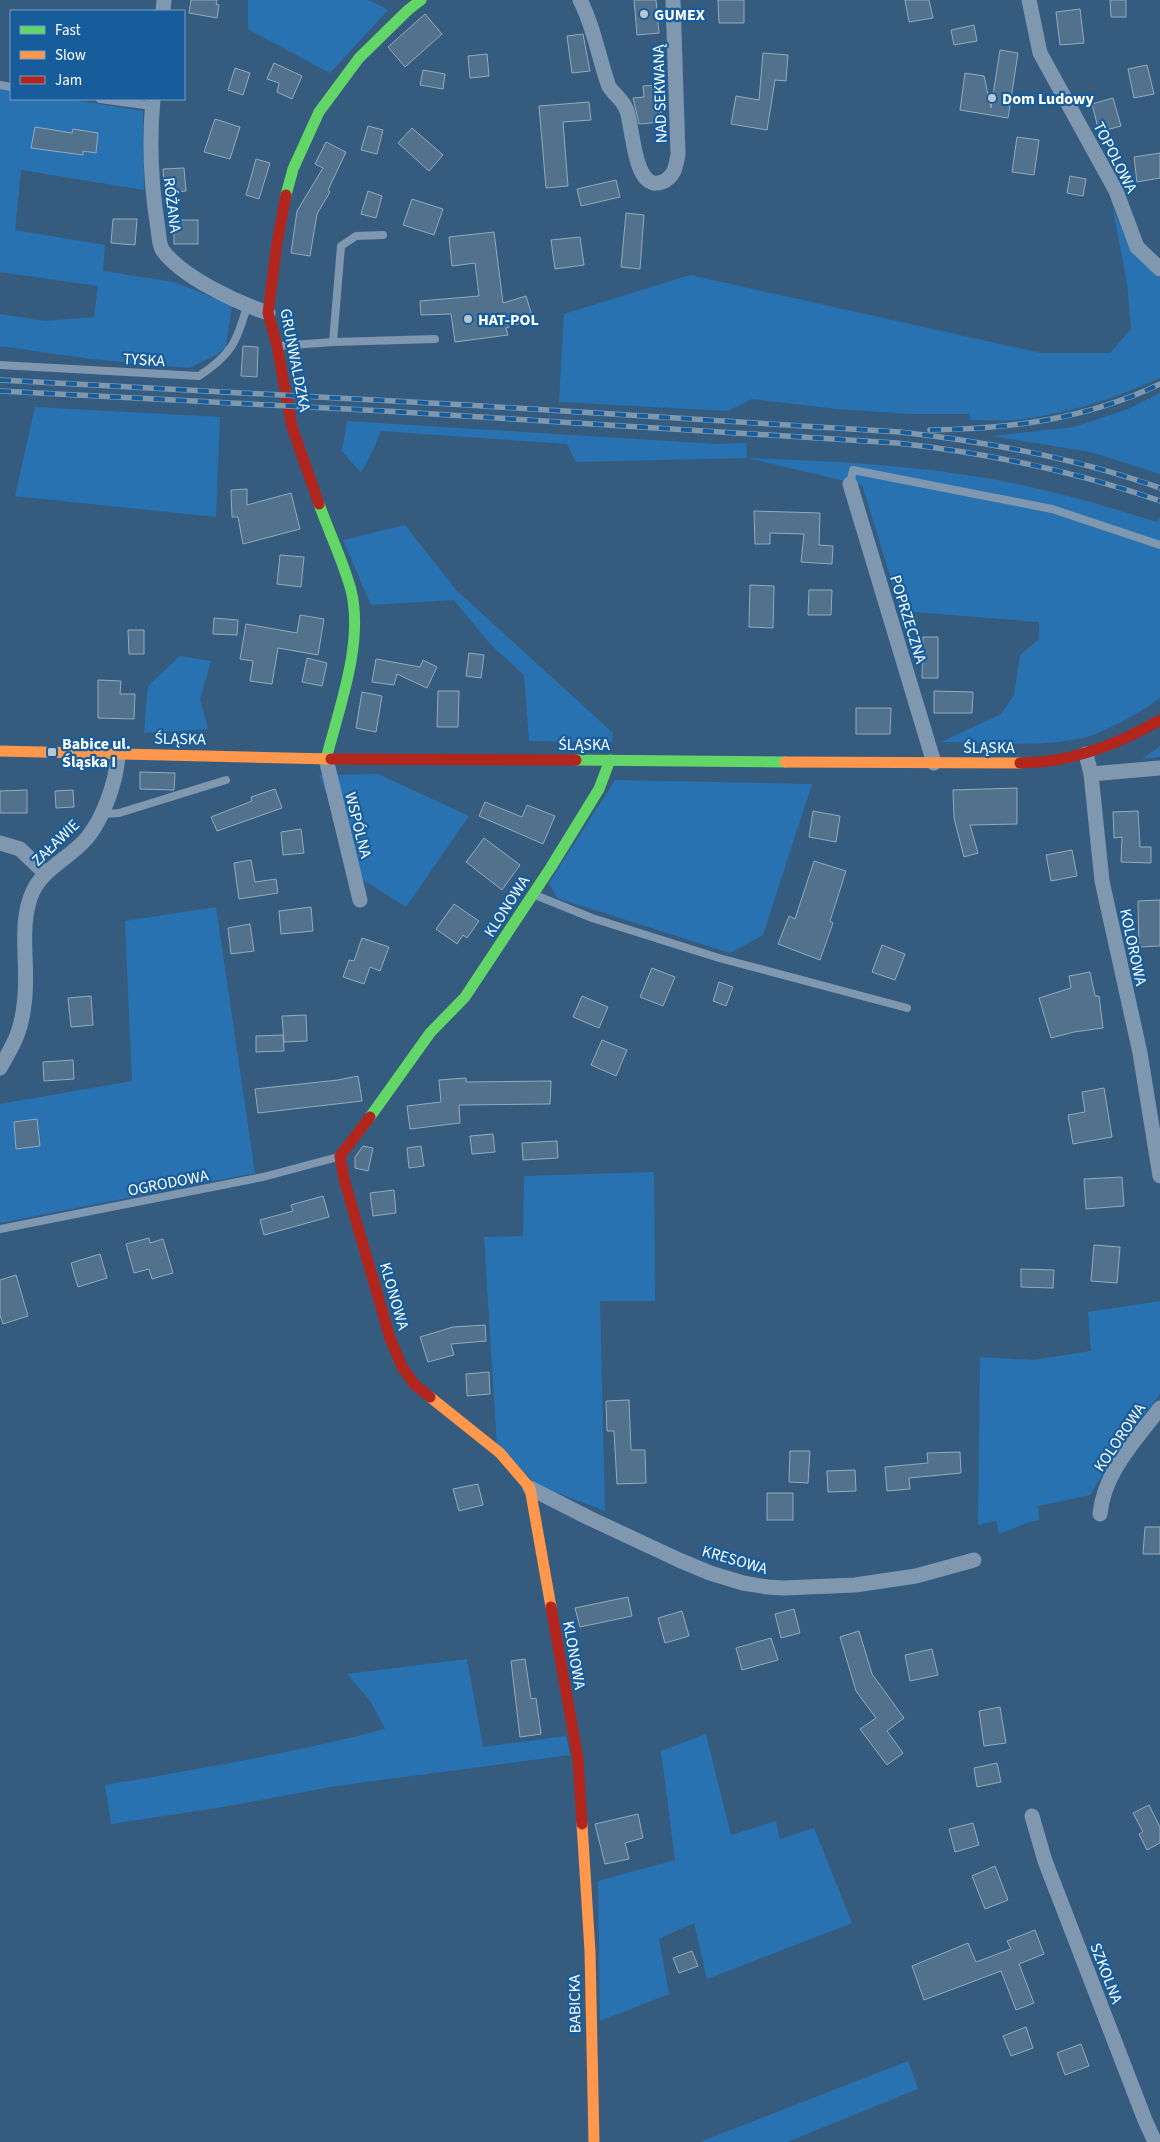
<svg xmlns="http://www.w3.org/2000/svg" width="1160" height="2142" viewBox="0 0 1160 2142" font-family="'Source Sans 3',sans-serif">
  <rect width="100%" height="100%" fill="#355c7e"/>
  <g fill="#2872b1">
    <path d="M248,0H369L388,10L330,73L248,29Z"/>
    <path d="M0,88L11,89V99H69L143,111L144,190L21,170L15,230L105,245L103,271L174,282L232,305L226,347L216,355L189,368L91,359L0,346V314L45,321L94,317L98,286L0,272Z"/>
    <path d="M1112,206L1132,252L1160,278V378C1114,399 1066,414 1016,420C1001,421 985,420 970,420L969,414H911L837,409L752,399L728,411L559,402L564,314L690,275L1041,353H1110L1131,329L1127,282Z"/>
    <path d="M1160,393V474L1091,452L991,436L1074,427L1128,409Z"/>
    <path d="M35,407L220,417L216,517L15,496Z"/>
    <path d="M347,421L717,444L746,443L747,458C820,461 894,464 966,475C1031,484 1094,502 1157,522L1160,518V698C1143,711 1102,734 1082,738C1037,748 987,742 941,742L1001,714L1014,695L1020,655L1039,639V622L901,611L862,485L747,458L576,462L567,444L381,431L374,448L361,473L342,451Z"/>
    <path d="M405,525L456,590L613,733L612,742L529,741L524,675L490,644L454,600L371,605L343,540Z"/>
    <path d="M180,656L211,661L200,699L208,729L144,733L148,686Z"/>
    <path d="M1160,746V757L1142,759Z"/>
    <path d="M378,774L469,816L406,907L346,869L327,795L319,775Z"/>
    <path d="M615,780L812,784L763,935L730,953L557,898L549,883Z"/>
    <path d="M216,907L255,1173L0,1223V1104L132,1081L125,921Z"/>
    <path d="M654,1172L655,1301H600L605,1511L537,1485L497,1445L484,1237L523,1236L524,1176Z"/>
    <path d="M1160,1301V1394L1123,1442L1090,1495L1038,1506L1039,1520L1029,1522L999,1534L996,1521L978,1525L980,1357L1033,1360L1091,1351L1088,1312Z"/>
    <path d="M467,1659L483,1747L566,1736L570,1755L336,1786L217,1808L111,1824L105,1785C199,1769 293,1753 385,1729L371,1702L347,1674Z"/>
    <path d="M706,1734L731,1835L776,1821L780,1839L814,1828L852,1923L707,1979L694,1923L659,1939L669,1994L600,2021L598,1881L675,1860L661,1751Z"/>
    <path d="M908,2061L918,2089L787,2142H700Z"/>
  </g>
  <g fill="#52718c" stroke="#94aabd">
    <path d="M191,0H217L216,4L219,5L217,18L189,13Z"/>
    <path d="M634,0H656L659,33L637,35Z"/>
    <path d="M718,0H744V23H719Z"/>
    <path d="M905,0H929L933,18L909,22Z"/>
    <path d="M1110,0H1126V17H1111Z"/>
    <path d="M1080,9L1084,43L1060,45L1056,12Z"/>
    <path d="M425,14L442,34L405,67L388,47Z"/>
    <path d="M974,25L977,41L954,45L951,30Z"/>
    <path d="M583,34L590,71L572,73L567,36Z"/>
    <path d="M1000,50L1018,53L1008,118L960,110L965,73L984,76L991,108Z"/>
    <path d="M763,53L788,55L786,81L775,80L767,130L731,124L736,96L759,100Z"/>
    <path d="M487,54L489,76L470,78L468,56Z"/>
    <path d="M274,63L302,76L292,99L277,92L279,83L267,79Z"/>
    <path d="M1147,65L1154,94L1134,98L1128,69Z"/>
    <path d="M235,68L250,73L243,95L228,90Z"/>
    <path d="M423,70L445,74L443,89L420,85Z"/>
    <path d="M658,85L662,122L639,124L633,98L644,97L643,86Z"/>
    <path d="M1113,98L1121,126L1099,132L1092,104Z"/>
    <path d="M589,102L591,120L563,122L568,186L546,188L539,106Z"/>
    <path d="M215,119L240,127L230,159L204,152Z"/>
    <path d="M368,126L383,130L377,154L361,150Z"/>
    <path d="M35,127L72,133L73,129L98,133L96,153L83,151V155L31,148Z"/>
    <path d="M412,128L443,155L429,171L398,143Z"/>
    <path d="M1017,137L1039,140L1034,175L1012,172Z"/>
    <path d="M326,142L346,152L328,190L330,192L317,214L310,256L291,253L297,211L323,168L315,164Z"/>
    <path d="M1160,153V178L1137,182L1134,157Z"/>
    <path d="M256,159L270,163L259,199L246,195Z"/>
    <path d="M184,168L186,191L165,193L163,169Z"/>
    <path d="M1070,176L1086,179L1083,196L1067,193Z"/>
    <path d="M616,180L620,197L581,206L577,189Z"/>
    <path d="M368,191L382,196L376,218L361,214Z"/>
    <path d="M412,199L443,209L434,235L403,225Z"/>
    <path d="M626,213L644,215L640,269L621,267Z"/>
    <path d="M113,219H137L135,245L111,243Z"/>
    <rect x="174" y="220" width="24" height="24"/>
    <path d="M494,232L503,303L526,296L533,319L506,328L508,335L455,342L451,314L421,315L420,301L479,296L475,263L452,266L449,237Z"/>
    <path d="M580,237L584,265L555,269L551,240Z"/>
    <path d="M243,346L258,347L257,377L241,376Z"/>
    <path d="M247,489V505L291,493L300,529L243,544L238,517H232L231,490Z"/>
    <path d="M754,511L820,513L819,545L833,546L832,564L801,562L804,534L770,533V544H755Z"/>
    <path d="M280,555L304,557L301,587L277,584Z"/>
    <path d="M750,585L774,586L773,628L749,627Z"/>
    <path d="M809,590H832L831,615H808Z"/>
    <path d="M300,615L324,619L318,655L278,648L272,684L250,681L253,661L240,659L246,624L297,633Z"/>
    <path d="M214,618L238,620L237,635L213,634Z"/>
    <path d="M128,630H144V654H129Z"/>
    <path d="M923,637H938V678H922Z"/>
    <path d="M469,653L484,655L481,678L466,676Z"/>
    <path d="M307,658L327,663L322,686L302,682Z"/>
    <path d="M376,659L420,667L423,660L437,667L427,688L397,674L394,685L372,682Z"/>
    <path d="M98,680L121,681L120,694H135L134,719L98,718Z"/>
    <path d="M438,691H459L458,727H437Z"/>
    <path d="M934,691L973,692L972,713H934Z"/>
    <path d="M362,692L382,696L376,732L356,728Z"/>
    <path d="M856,708H891L890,734H856Z"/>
    <path d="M140,772L175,773L174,790L140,789Z"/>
    <path d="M1017,788V824L970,825L978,853L964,857L954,818L953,790Z"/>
    <path d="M275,789L282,808L217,831L211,817L252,801L251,797Z"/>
    <path d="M27,790V813H0V791Z"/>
    <path d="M73,790L74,807L56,808L55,791Z"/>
    <path d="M485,802L522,817L527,805L555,816L543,844L479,816Z"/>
    <path d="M813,811L840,816L836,842L809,837Z"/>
    <path d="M1138,811L1140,847H1151V863L1121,862L1122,837L1114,838L1113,812Z"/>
    <path d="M301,829L304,853L283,855L281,832Z"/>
    <path d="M484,838L520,865L502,890L466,862Z"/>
    <path d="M1072,850L1077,876L1051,881L1046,855Z"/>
    <path d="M251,860L255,882L276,879L278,893L239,899L234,863Z"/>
    <path d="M814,861L846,871L830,921L833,923L820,960L778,944L789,916L795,919Z"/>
    <path d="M1160,900V946L1139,947L1138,901Z"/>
    <path d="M454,904L479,921L467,938L463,935L457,944L436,929Z"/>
    <path d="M311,907L313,931L281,934L279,911Z"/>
    <path d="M250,924L254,951L231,954L228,928Z"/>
    <path d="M362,938L389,947L380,971L370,967L364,984L343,977L349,960L354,961Z"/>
    <path d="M882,945L905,954L895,980L872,972Z"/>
    <path d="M652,968L675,977L663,1006L640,997Z"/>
    <path d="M1090,972L1095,996H1099L1103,1028L1074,1032L1051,1038L1039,998L1071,988L1069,976Z"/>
    <path d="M719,982L733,987L726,1006L713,1001Z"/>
    <path d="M91,996L93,1025L71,1027L68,998Z"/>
    <path d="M582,996L608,1007L599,1028L573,1017Z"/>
    <path d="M306,1015L307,1041L284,1042L282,1016Z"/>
    <path d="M283,1035L284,1051L256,1052V1036Z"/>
    <path d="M602,1040L627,1050L616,1076L591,1065Z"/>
    <path d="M73,1060L74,1079L44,1081L43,1062Z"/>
    <path d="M358,1076L362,1101L258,1113L255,1089L338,1080Z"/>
    <path d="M466,1078V1082L551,1081L550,1104L459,1105L460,1123L410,1129L407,1106L441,1102L439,1080Z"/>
    <path d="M1104,1088L1112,1137L1073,1144L1068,1115L1085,1112L1082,1092Z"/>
    <path d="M37,1119L40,1146L16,1149L14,1122Z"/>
    <path d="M493,1134L495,1152L472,1154L470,1136Z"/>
    <path d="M557,1141L558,1158L523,1160L522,1143Z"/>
    <path d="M363,1146L373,1148L368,1171L355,1168V1157Z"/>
    <path d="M421,1146L424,1166L409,1168L407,1148Z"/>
    <path d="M1122,1177L1124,1206L1086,1209L1084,1179Z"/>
    <path d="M394,1190L396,1213L373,1216L370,1193Z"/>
    <path d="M323,1196L329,1217L264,1235L260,1220L293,1211L291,1205Z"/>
    <path d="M149,1238L150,1243L163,1239L173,1273L152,1279L149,1269L134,1273L126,1244Z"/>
    <path d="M1094,1245L1120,1247L1117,1283L1091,1281Z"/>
    <path d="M100,1254L107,1278L78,1287L71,1263Z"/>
    <path d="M1021,1269L1054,1270L1053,1288L1021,1287Z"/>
    <path d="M16,1275L28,1316L3,1324L0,1315V1280Z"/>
    <path d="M485,1325L486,1341L451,1344L454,1355L428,1362L420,1337L453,1327Z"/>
    <path d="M489,1372L490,1394L467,1396L466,1374Z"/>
    <path d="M629,1400L631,1450H645L646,1483L617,1484L614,1431H607L606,1401Z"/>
    <path d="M790,1451H810L808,1483L789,1482Z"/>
    <path d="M960,1452L961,1473L909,1478L910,1489L887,1491L885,1467L928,1463L927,1453Z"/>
    <path d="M855,1470L856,1491L828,1492L827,1471Z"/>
    <path d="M478,1484L483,1505L459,1511L453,1489Z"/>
    <rect x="767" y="1493" width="26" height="27"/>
    <path d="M1145,1527H1160V1554H1143Z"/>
    <path d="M628,1597L632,1616L580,1627L575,1608Z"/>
    <path d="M794,1609L800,1633L781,1638L775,1614Z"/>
    <path d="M682,1611L689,1636L665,1643L658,1618Z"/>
    <path d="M859,1631L872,1674L904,1718L887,1731L903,1753L887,1765L860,1729L876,1718L856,1691L840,1637Z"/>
    <path d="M771,1638L778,1660L742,1670L736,1648Z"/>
    <path d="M932,1649L938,1675L910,1681L905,1655Z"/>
    <path d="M525,1659L531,1699L536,1698L541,1734L520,1737L511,1661Z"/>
    <path d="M1000,1707L1006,1743L984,1746L979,1711Z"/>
    <path d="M997,1763L1001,1782L977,1787L974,1768Z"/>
    <path d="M1149,1805L1160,1827V1843L1147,1850L1139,1834L1143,1832L1133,1813Z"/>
    <path d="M638,1814L643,1838L625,1843L629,1859L605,1864L595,1824Z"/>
    <path d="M973,1823L979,1845L955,1852L949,1829Z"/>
    <path d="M995,1866L1008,1900L985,1909L972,1876Z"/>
    <path d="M1035,1930L1044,1954L1019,1964L1034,2003L1016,2010L1001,1971L924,2000L912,1966L968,1943L976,1962L1011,1949L1007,1941Z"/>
    <path d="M692,1951L698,1966L679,1973L673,1958Z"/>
    <path d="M1026,2027L1033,2048L1011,2056L1003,2036Z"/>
    <path d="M1081,2044L1089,2066L1065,2075L1057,2053Z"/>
  </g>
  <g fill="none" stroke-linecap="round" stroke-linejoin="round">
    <g stroke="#8098af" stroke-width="8">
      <path d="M0,85L11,87"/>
      <path d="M100,99L152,106"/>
      <path d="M333,342L435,339"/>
      <path d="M279,346L333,342L341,246L356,236L383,235"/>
      <path d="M0,365L199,376C231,355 237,342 247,306"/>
      <path d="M850,484L853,470L1052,509L1160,545"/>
      <path d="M103,814L119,813L226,780"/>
      <path d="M535,895L592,918L719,958L907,1008"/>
      <path d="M0,1229L263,1177L338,1157"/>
    </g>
    <g stroke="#8098af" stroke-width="15">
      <path d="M580,0C594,27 598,55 608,84C610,92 623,98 627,111C633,128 634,193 662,182C675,177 676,165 678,154L673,0"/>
      <path d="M1029,0L1040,53L1116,191L1137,247L1160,269"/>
      <path d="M163,11L164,0"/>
      <path d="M153,99C149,142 151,186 158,229C159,236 159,246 163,251C184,278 236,302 268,313"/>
      <path d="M850,484L934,763"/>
      <path d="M1086,754L1091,774L1102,881L1140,1053L1160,1176"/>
      <path d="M326,759L360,900"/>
      <path d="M1091,774L1160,768"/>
      <path d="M0,843L20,849L45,873"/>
      <path d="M0,1068C13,1045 21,1033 24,1005C30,968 17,926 33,891C45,867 70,858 87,838C104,817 117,780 118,753"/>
      <path d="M530,1488L589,1518L679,1560L710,1573L743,1583L767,1587L784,1588L855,1585L916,1576L974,1560"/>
      <path d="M1100,1514C1104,1472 1135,1441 1160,1408"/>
      <path d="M1032,1816L1045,1861L1145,2120L1155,2142"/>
    </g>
    <g stroke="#63d668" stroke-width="11">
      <path d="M286,195L293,169L319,112L359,58L408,10L421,0"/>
      <path d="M319,504C329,532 343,561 351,590C364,643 339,708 326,759"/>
      <path d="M576,760L785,762"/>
      <path d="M370,1117L430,1033L465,997L551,867L599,789L610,760"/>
    </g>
    <g stroke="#ff974d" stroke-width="11">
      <path d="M0,751L331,759"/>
      <path d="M785,762L1020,763"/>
      <path d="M430,1397L500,1453L530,1488L551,1607"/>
      <path d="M582,1824L590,1951L594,2142"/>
    </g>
    <g stroke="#b3261e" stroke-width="11">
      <path d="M286,195L277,243L268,313L277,346L292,427L319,504"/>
      <path d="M331,759L576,760"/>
      <path d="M1020,763C1070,763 1117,745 1160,720"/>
      <path d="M370,1117L340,1156L344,1179L390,1338L402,1367L415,1385L430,1397"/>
      <path d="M551,1607L578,1759L582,1824"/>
    </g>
    <defs>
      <g id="rail">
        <path d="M0,380L467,405L900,432C989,442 1076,458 1160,488"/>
        <path d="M0,391L385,411L897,443C987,453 1075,471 1160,501"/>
        <path d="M930,430C1010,429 1087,419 1160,384"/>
      </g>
    </defs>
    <use href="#rail" stroke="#7f98ae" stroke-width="5.5"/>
    <use href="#rail" stroke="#175d9c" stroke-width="4" stroke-dasharray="11" stroke-linecap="butt"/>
  </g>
  <g fill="#b8c6d2" stroke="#175d9c" stroke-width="2">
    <circle cx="644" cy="14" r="5"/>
    <circle cx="992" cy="98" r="5"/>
    <circle cx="468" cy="319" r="5"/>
    <rect x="47" y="747" width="10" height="10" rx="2.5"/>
  </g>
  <g text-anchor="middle" stroke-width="4.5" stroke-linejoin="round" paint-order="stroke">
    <g font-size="16" font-weight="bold" fill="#fff" stroke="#175d9c" text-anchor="start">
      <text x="654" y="20">GUMEX</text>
      <text x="1002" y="104">Dom Ludowy</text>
      <text x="478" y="325">HAT-POL</text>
      <text x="62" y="749">Babice ul.<tspan x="62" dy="18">Śląska I</tspan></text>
    </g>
    <g font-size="16" fill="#fff" stroke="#175d9c">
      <text transform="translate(659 94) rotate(-92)" y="6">NAD SEKWANĄ</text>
      <text transform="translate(1116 157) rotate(63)" y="6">TOPOLOWA</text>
      <text transform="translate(173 205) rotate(83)" y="6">RÓŻANA</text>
      <text transform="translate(144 359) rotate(3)" y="6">TYSKA</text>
      <text transform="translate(296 360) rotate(79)" y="6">GRUNWALDZKA</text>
      <text transform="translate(909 619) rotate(73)" y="6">POPRZECZNA</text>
      <text transform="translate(180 738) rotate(1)" y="6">ŚLĄSKA</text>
      <text x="584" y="750">ŚLĄSKA</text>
      <text x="989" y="753">ŚLĄSKA</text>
      <text transform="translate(359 825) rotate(76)" y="6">WSPÓLNA</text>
      <text transform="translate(55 842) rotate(-44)" y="6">ZAŁAWIE</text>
      <text transform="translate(506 906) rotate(-57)" y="6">KLONOWA</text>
      <text transform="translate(1134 947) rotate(78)" y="6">KOLOROWA</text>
      <text transform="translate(168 1182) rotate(-11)" y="6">OGRODOWA</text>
      <text transform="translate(395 1296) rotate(74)" y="6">KLONOWA</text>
      <text transform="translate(1119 1437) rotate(-56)" y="6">KOLOROWA</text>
      <text transform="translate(735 1559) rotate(16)" y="6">KRESOWA</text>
      <text transform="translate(575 1655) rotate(80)" y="6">KLONOWA</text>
      <text transform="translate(1107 1973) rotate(69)" y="6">SZKOLNA</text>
      <text transform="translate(574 2004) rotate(-91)" y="6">BABICKA</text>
    </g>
  </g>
  <rect x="10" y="10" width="175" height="90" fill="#175d9c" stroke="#749ec4"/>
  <rect x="20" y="26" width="25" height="8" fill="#63d668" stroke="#749ec4"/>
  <text x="55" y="35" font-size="15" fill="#ffffff">Fast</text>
  <rect x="20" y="51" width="25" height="8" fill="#ff974d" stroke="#749ec4"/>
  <text x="55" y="60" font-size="15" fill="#ffffff">Slow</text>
  <rect x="20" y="76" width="25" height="8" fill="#b3261e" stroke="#749ec4"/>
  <text x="55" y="85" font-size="15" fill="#ffffff">Jam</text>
</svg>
